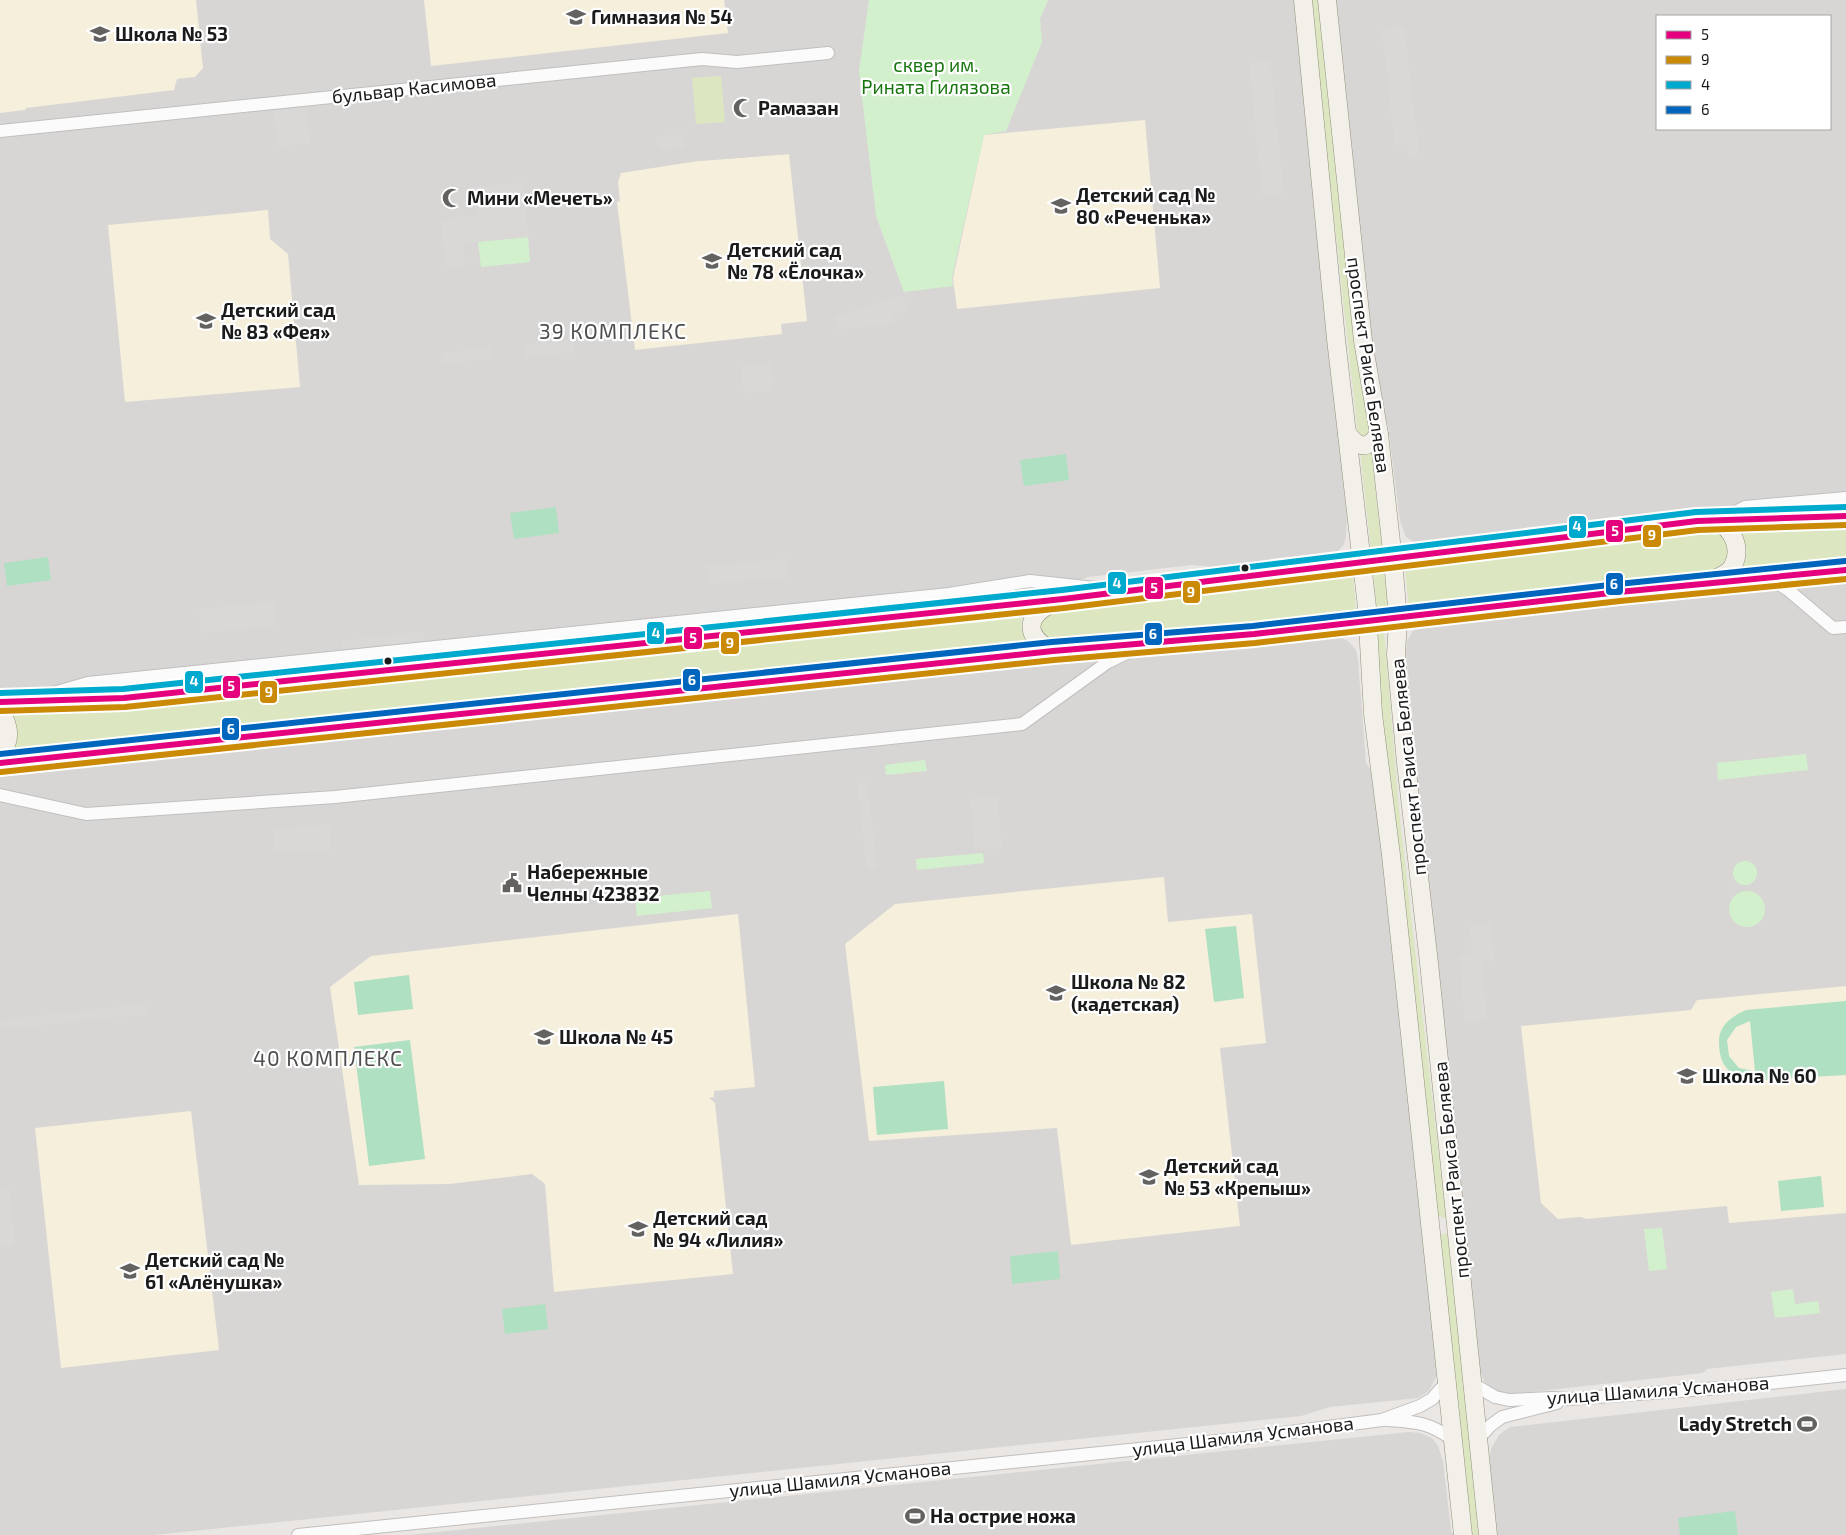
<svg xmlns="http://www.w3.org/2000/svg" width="1846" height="1535" viewBox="0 0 1846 1535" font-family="'Exo 2',sans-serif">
  <rect width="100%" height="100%" fill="#e9e6e3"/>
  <g fill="#d8d6d5" fill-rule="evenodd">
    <path d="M0,0H1296L1347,519L1346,537L1344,544L1340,549L1334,554L1324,556L1222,568L1192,565L1088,577L1053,589L1014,598L436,659L406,656L328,664L286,675L96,693L0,695Z"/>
    <path d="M1335,0H1846V508L1786,513L1735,505L1637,515L1599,524L1428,546L1416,543L1406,537L1400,521L1388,425L1379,403ZM1657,16H1830V129H1657Z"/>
    <path d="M1846,575V1354L1707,1369L1703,1373L1513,1394L1497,1391L1485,1383L1478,1367L1413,796L1417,762L1406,654L1407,641L1413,631L1422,627L1598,603Z"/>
    <path d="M1330,635L1338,636L1348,641L1356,650L1358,660L1366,763L1375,776L1436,1361V1377L1429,1391L1418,1398L1330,1407L1301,1416L154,1535H0V773L457,720L482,718L524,721L594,712L612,707L1103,652L1134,657Z"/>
    <path d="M1846,1389V1535H1495L1488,1468L1491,1449L1499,1435L1510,1427Z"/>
    <path d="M1409,1432L1420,1433L1432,1438L1438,1446L1443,1461L1451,1531L1454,1535H408Z"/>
  </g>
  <g fill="#f5efdc">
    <path d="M0,0H196L203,68L195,77L177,79L174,90L26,108L25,110L0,113Z"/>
    <path d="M424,0H724L728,33L431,66Z"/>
    <path d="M1145,120L1160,288L957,309L953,278L984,135Z"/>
    <path d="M789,154L807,321L781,324L782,334L635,350L617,202L620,201L618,182L621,173L698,161Z"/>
    <path d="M268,210L270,239L288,254L300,387L125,402L108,225Z"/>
    <path d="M1164,877L1168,922L1252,914L1266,1043L1220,1048L1240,1226L1071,1245L1057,1128L869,1141L845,944L895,904Z"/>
    <path d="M738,914L755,1087L714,1091V1097L709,1098L715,1103L733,1274L554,1292L545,1184L532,1174L449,1184L359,1185L330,987L371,956Z"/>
    <path d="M1846,986V1213L1729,1223L1727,1206L1586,1219L1581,1217L1558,1219L1541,1203L1521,1026L1691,1010L1697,1000Z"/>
    <path d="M191,1111L219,1350L61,1368L35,1128Z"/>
  </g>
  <path fill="#d7d6d5" d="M782,69L789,154L698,161L691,77Z"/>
  <g fill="#dce7c1">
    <path d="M1310,0H1321L1370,435L1369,439L1358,435Z"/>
    <path d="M721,76L725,122L696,124L692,78Z"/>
    <path d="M1371,450L1382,548L1371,550L1360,451Z"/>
    <path d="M1846,523V563L1738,574C1750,559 1748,545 1738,529Z"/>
    <path d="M1704,530C1733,533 1739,558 1711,571L1581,582L1532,593L1409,608L1405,568L1650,534Z"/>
    <path d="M1384,570L1388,610L1377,611L1373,571Z"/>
    <path d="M1353,573L1356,612L1056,645L1039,631L1043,617L1052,613Z"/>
    <path d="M1026,609C1017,624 1022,635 1033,647L8,756L9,709Z"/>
    <path d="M1384,630L1399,810L1446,1218L1439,1216L1435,1218L1390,812L1374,631Z"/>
    <path d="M1445,1233L1449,1237L1480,1535H1469L1439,1237L1440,1235Z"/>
  </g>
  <g fill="#d3f0cd">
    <path d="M869,0H1048L1040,19L1042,42L1006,131L984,135L952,277L953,286L904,292L876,216L859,71Z"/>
    <path d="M528,237L530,262L481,267L478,242Z"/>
    <path d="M1806,754L1808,770L1718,780L1717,763Z"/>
    <path d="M925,760L927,771L886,775L885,765Z"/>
    <path d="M983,853L984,863L917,870L916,859Z"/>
    <circle cx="1745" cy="873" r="12"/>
    <path d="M710,891L712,908L637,916L635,898Z"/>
    <circle cx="1747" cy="909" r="18"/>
    <path d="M1662,1228L1667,1269L1649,1271L1644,1229Z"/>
    <path d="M1793,1289L1795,1304L1818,1301L1820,1313L1775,1318L1771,1292Z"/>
  </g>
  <g fill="#aee0c1" fill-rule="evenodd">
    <path d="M1066,454L1069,480L1024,486L1020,460Z"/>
    <path d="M556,507L559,533L514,539L510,513Z"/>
    <path d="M48,557L51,580L7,586L4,563Z"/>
    <path d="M1236,926L1244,998L1214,1002L1205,929Z"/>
    <path d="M409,975L413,1009L358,1015L354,982Z"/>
    <path d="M1846,1001V1075C1828,1076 1810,1077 1792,1078C1760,1081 1720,1088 1719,1043C1718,1026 1732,1016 1746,1010ZM1750,1021L1755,1071H1754L1739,1068L1729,1056L1727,1040L1736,1027Z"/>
    <path d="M410,1040L425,1159L369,1166L354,1047Z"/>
    <path d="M944,1081L948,1129L877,1135L873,1087Z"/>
    <path d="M1821,1176L1824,1207L1781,1211L1778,1181Z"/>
    <path d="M1058,1251L1060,1279L1012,1284L1010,1256Z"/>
    <path d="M545,1304L548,1329L505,1334L502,1309Z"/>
    <path d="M1735,1511L1738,1535H1680L1678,1518Z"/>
  </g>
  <g fill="#d9d8d7">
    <path d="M1396,26L1404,27L1419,153L1409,161L1407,144L1395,146L1382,29Z"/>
    <path d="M1270,60L1284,194L1262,196L1249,63Z"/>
    <path d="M307,101L310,143L277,146L273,105Z"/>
    <path d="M684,134L685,148L659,150L655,137Z"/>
    <path d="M523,183L528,237L463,243L465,265L445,267L441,219L476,215L473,187Z"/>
    <path d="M902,295L908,310L893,314L897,324L838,329L834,317Z"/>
    <path d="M574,340L575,352L526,357L525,345Z"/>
    <path d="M491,347L492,358L442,364L441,353Z"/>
    <path d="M771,364L774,390L744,393L741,367Z"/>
    <path d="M787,559L789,577L709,584L707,566Z"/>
    <path d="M274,602L276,626L201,633L199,609Z"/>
    <path d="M423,632L424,641L343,649L342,641Z"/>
    <path d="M867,782L877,869L867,870L857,783Z"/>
    <path d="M997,797L1002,848L975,850L970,799Z"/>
    <path d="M329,825L331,849L274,852L273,829Z"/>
    <path d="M1491,923L1494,960L1482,962L1487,1020L1465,1022L1459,956L1472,954L1470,925Z"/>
    <path d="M146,1004L148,1014L0,1029V1020Z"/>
    <path d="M10,1189L15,1246L0,1247V1190Z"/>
  </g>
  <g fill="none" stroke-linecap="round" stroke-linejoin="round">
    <defs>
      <g id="street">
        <path d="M0,131L702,59L737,62L828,53"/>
        <path d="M1722,519L1745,507L1846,498"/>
        <path d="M1770,579L1787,589L1833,628L1846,627"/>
        <path d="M43,696L88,683L949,594L1030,581L1105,589"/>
        <path d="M0,795L86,814L335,797L1022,724L1108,662L1137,648"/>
        <path d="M1473,1384L1495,1397L1509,1400L1552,1398L1569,1399L1734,1387L1846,1375"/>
        <path d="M1387,1420C1416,1422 1428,1422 1452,1439"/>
        <path d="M1479,1438L1490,1426L1502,1417L1557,1403"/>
        <path d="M298,1535L1237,1439L1382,1420L1420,1406L1432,1399L1447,1382"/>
      </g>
      <g id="secondary">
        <path d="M1303,0L1336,339L1367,607L1373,714L1391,855L1463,1535"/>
        <path d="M1327,0L1363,341L1379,434L1393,560L1398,619L1396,655L1406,763L1429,963L1488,1535"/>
        <path d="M1347,433C1359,449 1367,450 1379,434"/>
        <path d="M1711,581C1717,578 1724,575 1729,571C1732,568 1735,562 1736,557C1739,541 1730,531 1719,520"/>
        <path d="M1053,651C1023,636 1025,615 1055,602"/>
        <path d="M0,702L124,698L1063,599L1697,521L1846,516"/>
        <path d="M0,711C10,726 12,740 0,755"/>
        <path d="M0,763L1053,651C1232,640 1409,617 1587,596C1673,586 1760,580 1846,570"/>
      </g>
    </defs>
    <use href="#street" stroke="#c0bfbe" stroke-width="14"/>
    <use href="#secondary" stroke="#93907c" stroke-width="19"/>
    <use href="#street" stroke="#fcfbfb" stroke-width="12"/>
    <use href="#secondary" stroke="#f2f0e8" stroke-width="18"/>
    <defs>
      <g id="bus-1">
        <path d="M0,702L124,698L1063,599L1697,521L1846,516"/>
        <path d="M0,763L1053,651L1254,634L1619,592L1846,570"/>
      </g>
      <g id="bus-2">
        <path d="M0,711L125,707L1064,608L1698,530L1846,525"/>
        <path d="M1,772L1054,660L1255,643L1620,601L1846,579"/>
      </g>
      <path id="bus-3" d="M0,693L123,689L1062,590L1696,512L1846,507"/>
      <path id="bus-4" d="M0,754L1052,642L1253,626L1618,584L1845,561"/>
    </defs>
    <use href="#bus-1" stroke="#fff" stroke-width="10"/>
    <use href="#bus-2" stroke="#fff" stroke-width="10"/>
    <use href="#bus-3" stroke="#fff" stroke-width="10"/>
    <use href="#bus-4" stroke="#fff" stroke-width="10"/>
    <use href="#bus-1" stroke="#e5007d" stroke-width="6"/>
    <use href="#bus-2" stroke="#cb8a05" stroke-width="6"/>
    <use href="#bus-3" stroke="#00a9ce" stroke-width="6"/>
    <use href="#bus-4" stroke="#0065bd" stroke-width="6"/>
  </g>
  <defs>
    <symbol id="school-bare" viewBox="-9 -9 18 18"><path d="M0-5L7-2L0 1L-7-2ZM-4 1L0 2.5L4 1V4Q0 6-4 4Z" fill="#636261" stroke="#fff" stroke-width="2.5" paint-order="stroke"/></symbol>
    <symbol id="mosque-bare" viewBox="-9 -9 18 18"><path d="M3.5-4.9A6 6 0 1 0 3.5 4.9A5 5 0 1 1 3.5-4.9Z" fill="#636261" stroke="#fff" stroke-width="2.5" paint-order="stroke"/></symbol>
    <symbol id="civic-bare" viewBox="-9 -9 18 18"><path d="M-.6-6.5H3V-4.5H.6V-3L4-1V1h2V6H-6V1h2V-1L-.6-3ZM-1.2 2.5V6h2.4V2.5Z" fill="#636261" stroke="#fff" stroke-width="2.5" paint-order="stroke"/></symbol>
    <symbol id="stadium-bare" viewBox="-9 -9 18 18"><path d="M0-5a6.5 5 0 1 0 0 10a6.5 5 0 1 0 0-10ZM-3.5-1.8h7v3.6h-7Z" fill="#636261" stroke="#fff" stroke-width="2.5" paint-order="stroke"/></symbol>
  </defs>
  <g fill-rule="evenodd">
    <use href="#school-bare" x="562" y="3" width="28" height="28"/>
    <use href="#school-bare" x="86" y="20" width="28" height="28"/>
    <use href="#mosque-bare" x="729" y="94" width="28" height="28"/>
    <use href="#mosque-bare" x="438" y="184" width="28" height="28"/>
    <use href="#school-bare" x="1047" y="192" width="28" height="28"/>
    <use href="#school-bare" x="698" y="247" width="28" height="28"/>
    <use href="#school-bare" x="192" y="307" width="28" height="28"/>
    <use href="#civic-bare" x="498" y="869" width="28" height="28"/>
    <use href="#school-bare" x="1042" y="979" width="28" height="28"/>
    <use href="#school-bare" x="530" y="1023" width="28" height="28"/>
    <use href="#school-bare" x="1673" y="1062" width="28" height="28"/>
    <use href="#school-bare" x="1135" y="1163" width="28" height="28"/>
    <use href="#school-bare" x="624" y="1215" width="28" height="28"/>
    <use href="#school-bare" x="116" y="1257" width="28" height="28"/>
    <use href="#stadium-bare" x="1793" y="1410" width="28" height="28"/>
    <use href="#stadium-bare" x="901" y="1502" width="28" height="28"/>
  </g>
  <g fill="#1b1b1b" stroke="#fff" stroke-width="2">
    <circle cx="1245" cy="568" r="4.5"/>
    <circle cx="388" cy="661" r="4.5"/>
  </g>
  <g text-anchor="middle" stroke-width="4.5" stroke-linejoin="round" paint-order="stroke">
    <g font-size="19" font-weight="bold" fill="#1b1b1b" stroke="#fff" text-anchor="start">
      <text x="591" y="24">Гимназия № 54</text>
      <text x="115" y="41">Школа № 53</text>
      <text x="758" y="115">Рамазан</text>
      <text x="1076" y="202">Детский сад №<tspan x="1076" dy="22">80 «Реченька»</tspan></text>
      <text x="467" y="205">Мини «Мечеть»</text>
      <text x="727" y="257">Детский сад<tspan x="727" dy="22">№ 78 «Ёлочка»</tspan></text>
      <text x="221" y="317">Детский сад<tspan x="221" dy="22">№ 83 «Фея»</tspan></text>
      <text x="527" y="879">Набережные<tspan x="527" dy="22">Челны 423832</tspan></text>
      <text x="1071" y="989">Школа № 82<tspan x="1071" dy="22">(кадетская)</tspan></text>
      <text x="559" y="1044">Школа № 45</text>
      <text x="1702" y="1083">Школа № 60</text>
      <text x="1164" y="1173">Детский сад<tspan x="1164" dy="22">№ 53 «Крепыш»</tspan></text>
      <text x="653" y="1225">Детский сад<tspan x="653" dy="22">№ 94 «Лилия»</tspan></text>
      <text x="145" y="1267">Детский сад №<tspan x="145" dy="22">61 «Алёнушка»</tspan></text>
      <text x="1792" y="1431" text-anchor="end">Lady Stretch</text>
      <text x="930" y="1523">На острие ножа</text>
    </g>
    <g font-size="19" fill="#16750c" stroke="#fff">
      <text x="936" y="72">сквер им.<tspan x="936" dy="22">Рината Гилязова</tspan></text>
    </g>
    <g font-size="19" fill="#1b1b1b" stroke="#fff">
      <text transform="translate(414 88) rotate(-6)" y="7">бульвар Касимова</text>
      <text transform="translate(1369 365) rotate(82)" y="7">проспект Раиса Беляева</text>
      <text transform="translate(1408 767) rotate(-96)" y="7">проспект Раиса Беляева</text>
      <text transform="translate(1451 1170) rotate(-96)" y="7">проспект Раиса Беляева</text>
      <text transform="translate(1658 1390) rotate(-4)" y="7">улица Шамиля Усманова</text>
      <text transform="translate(1243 1436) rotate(-7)" y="7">улица Шамиля Усманова</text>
      <text transform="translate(840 1479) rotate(-6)" y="7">улица Шамиля Усманова</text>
    </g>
    <g font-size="21" letter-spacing="1" fill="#4e4e4e" stroke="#fff">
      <text x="613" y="339">39 КОМПЛЕКС</text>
      <text x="328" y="1066">40 КОМПЛЕКС</text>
    </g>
  </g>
  <g stroke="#fff" stroke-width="2">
    <rect x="1568" y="515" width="19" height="24" rx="5" fill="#00a9ce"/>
    <rect x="1605" y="519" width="19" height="24" rx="5" fill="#e5007d"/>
    <rect x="1642" y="524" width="20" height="24" rx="5" fill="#cb8a05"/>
    <rect x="1107" y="571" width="20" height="24" rx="5" fill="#00a9ce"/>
    <rect x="1605" y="572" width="19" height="24" rx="5" fill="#0065bd"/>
    <rect x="1144" y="576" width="20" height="24" rx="5" fill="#e5007d"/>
    <rect x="1182" y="580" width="19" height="24" rx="5" fill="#cb8a05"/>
    <rect x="646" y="621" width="19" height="24" rx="5" fill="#00a9ce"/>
    <rect x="1144" y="622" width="19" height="24" rx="5" fill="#0065bd"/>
    <rect x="683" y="626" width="20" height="24" rx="5" fill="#e5007d"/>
    <rect x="720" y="631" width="20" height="24" rx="5" fill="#cb8a05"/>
    <rect x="682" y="668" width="19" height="24" rx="5" fill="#0065bd"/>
    <rect x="184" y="670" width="20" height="24" rx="5" fill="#00a9ce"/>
    <rect x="222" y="675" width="19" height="24" rx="5" fill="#e5007d"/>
    <rect x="259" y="680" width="19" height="24" rx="5" fill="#cb8a05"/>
    <rect x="221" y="717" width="19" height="24" rx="5" fill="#0065bd"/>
  </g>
  <g font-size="14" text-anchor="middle" font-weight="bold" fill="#fff">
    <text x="1577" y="531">4</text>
    <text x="1615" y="536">5</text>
    <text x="1652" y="540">9</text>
    <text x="1117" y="588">4</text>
    <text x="1614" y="589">6</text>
    <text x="1154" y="593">5</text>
    <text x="1191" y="597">9</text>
    <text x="656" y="638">4</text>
    <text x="1153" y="639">6</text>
    <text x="693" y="643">5</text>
    <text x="730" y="648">9</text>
    <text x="692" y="685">6</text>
    <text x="194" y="686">4</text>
    <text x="231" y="691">5</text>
    <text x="269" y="697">9</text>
    <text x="231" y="734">6</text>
  </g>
  <rect x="1656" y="15" width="175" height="115" fill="#ffffff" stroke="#a4a4a4"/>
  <rect x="1666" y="31" width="25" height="8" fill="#e5007d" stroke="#a4a4a4"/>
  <text x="1701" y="40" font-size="15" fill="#1b1b1b">5</text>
  <rect x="1666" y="56" width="25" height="8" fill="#cb8a05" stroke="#a4a4a4"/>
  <text x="1701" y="65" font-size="15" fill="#1b1b1b">9</text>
  <rect x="1666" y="81" width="25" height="8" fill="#00a9ce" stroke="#a4a4a4"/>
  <text x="1701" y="90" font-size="15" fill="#1b1b1b">4</text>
  <rect x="1666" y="106" width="25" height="8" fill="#0065bd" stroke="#a4a4a4"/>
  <text x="1701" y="115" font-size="15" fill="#1b1b1b">6</text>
</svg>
